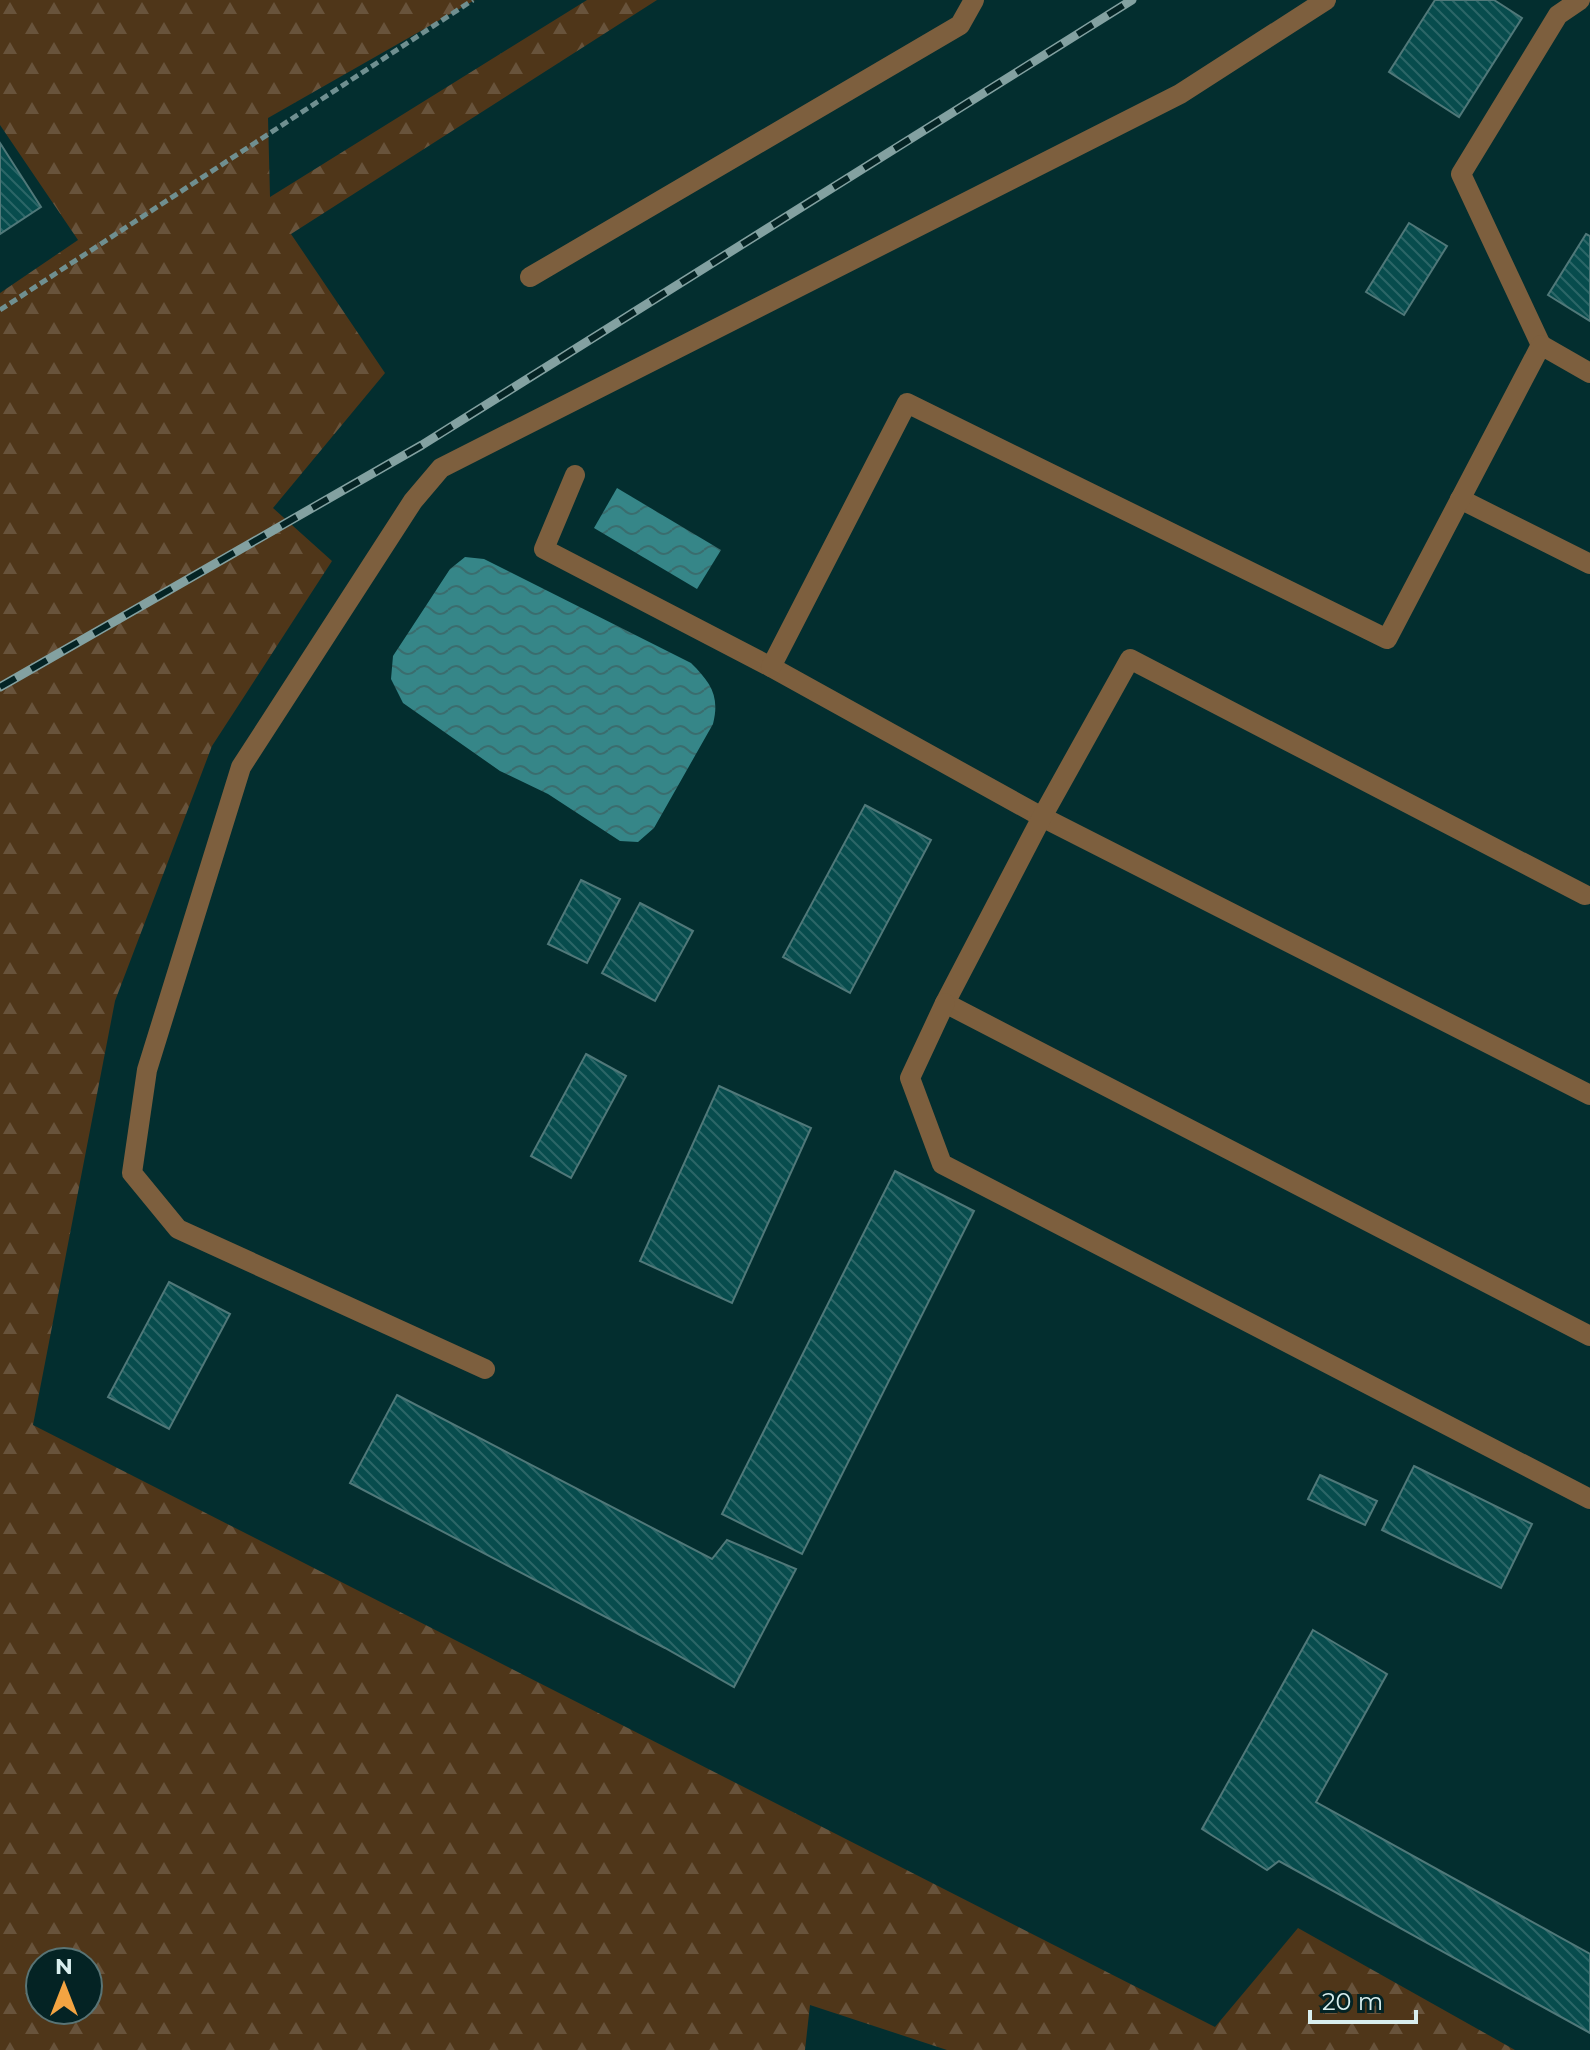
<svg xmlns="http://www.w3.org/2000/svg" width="1590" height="2050" viewBox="0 0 1590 2050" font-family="Montserrat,sans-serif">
  <defs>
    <pattern id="forest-firs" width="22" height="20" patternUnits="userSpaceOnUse" patternTransform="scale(2)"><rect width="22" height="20" fill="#4f3619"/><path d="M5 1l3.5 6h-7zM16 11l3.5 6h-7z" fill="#68533b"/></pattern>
    <pattern id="water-waves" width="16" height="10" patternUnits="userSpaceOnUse" patternTransform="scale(2)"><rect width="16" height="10" fill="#368688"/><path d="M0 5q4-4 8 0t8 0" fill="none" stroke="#3a6d6e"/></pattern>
    <pattern id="building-back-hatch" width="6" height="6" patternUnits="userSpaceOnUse" patternTransform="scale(2)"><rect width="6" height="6" fill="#074c4d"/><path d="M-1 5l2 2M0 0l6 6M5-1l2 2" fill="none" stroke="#2b6667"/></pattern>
  </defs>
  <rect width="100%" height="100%" fill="#032e2f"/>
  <path fill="url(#forest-firs)" fill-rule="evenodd" d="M0,0H475L268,118L270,197L587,0H657L291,234L385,373L273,508L332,561L212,746L115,1001L33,1425L1215,2027L1298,1928L1515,2050H947L810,2005L805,2050H0V293L78,240L0,125ZM40,1962H88V2010H40Z"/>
  <g fill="url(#water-waves)">
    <path d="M617,488L721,550L697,589L594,528Z"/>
    <path d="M465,557L484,559L691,663C711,683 720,696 713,724L654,828L638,842L620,841L548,794L500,771L403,703L391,679L393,656L450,569Z"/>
  </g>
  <g fill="url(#building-back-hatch)" stroke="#507879" stroke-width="2">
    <path d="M1435,0H1494L1522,18L1459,117L1389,72Z"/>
    <path d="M0,143L41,207L0,234Z"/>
    <path d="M1409,223L1447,246L1404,315L1366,292Z"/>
    <path d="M1586,234L1590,236V321L1548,295Z"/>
    <path d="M865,805L931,840L850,993L783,957Z"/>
    <path d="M581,880L620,899L587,963L548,944Z"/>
    <path d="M640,903L693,931L655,1001L602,973Z"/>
    <path d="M586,1054L626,1076L571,1178L531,1156Z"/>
    <path d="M719,1086L811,1128L732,1303L640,1261Z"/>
    <path d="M895,1171L974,1211L802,1554L722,1514Z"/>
    <path d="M169,1282L230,1314L169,1429L108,1397Z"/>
    <path d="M397,1395L712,1559L727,1540L796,1569L734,1687L665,1648L350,1483Z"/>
    <path d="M1414,1466L1532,1524L1501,1588L1382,1530Z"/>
    <path d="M1320,1475L1377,1501L1365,1525L1308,1499Z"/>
    <path d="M1313,1630L1387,1674L1316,1802L1590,1954V2033L1279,1861L1267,1870L1202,1829Z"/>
  </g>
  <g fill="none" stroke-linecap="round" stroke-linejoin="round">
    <path stroke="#6f8f90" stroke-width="5" stroke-dasharray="8 4" stroke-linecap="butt" d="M0,310L473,0"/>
    <g stroke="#7d5f3e" stroke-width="20">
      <path d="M530,277L960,25L974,0"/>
      <path d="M1541,345L1461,174L1558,15L1580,0"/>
      <path d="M575,475L544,549L771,667L1042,817L1590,1095"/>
      <path d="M1460,499L1590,564"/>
      <path d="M771,667L907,403L1387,639L1541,345L1590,373"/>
      <path d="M1585,895L1130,659L1042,817L945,1003L1590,1336"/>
      <path d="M945,1003L910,1078L942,1164L1590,1499"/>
      <path d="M485,1369L178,1229L132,1173L147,1070L241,767L413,501L441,468L1180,94L1326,0"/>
    </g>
    <defs>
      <path id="rail" d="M0,687L422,445L1132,0"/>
    </defs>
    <use href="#rail" stroke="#83a1a1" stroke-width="9"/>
    <use href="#rail" stroke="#042324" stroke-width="6" stroke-dasharray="18" stroke-linecap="butt"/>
  </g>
  <g transform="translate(64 1986)"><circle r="38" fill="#042324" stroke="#597475" stroke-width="2"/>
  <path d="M0-6L14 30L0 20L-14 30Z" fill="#f3a442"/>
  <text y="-12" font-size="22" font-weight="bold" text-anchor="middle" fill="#d9eeee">N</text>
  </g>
  <path d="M1310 2010v12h106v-12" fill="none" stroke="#d9eeee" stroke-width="4"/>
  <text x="1322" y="2010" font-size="24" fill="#d9eeee" stroke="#042324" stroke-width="6" paint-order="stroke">20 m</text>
</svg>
